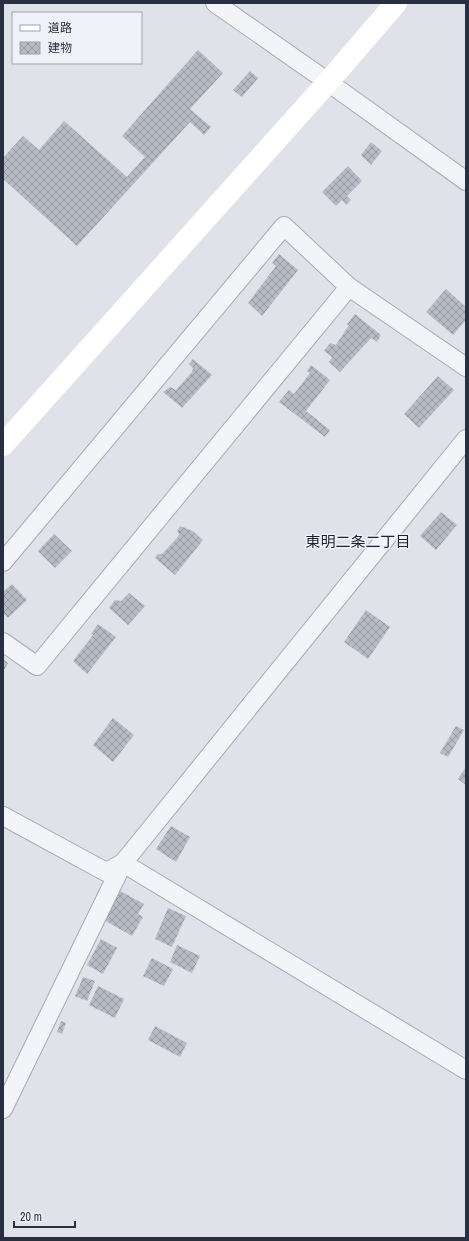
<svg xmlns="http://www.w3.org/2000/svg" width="469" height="1241" viewBox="0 0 469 1241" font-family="'Archivo Narrow','Noto Sans JP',sans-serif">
  <defs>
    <pattern id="building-cross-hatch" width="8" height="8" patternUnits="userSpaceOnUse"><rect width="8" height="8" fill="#b7bbc5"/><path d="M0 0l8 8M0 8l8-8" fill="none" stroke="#9598a1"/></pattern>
  </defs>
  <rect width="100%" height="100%" fill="#e0e2e9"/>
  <g fill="url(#building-cross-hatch)">
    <path d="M198,50L223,73L190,109L211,127L204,135L190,122L77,246L3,179V158L23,136L39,150L64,121L127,177L145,157L122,136Z"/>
    <path d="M250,71L258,78L242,97L233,90Z"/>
    <path d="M371,142L382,151L371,165L361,155Z"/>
    <path d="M348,166L362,181L347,196L351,200L346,205L342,200L336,206L322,192Z"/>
    <path d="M279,254L298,270L262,316L248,303L276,266L272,263Z"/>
    <path d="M446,289L466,307V320L453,335L426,312Z"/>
    <path d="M355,314L381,335L377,342L371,338L340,372L329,362L332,357L324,351L330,343L336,345L349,325L347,324Z"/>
    <path d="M193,359L212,375L182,408L163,392L170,387L176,390L192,372L193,368L189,364Z"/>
    <path d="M311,365L330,380L306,411L330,430L325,437L279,402L289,390L294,394L310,373L307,371Z"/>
    <path d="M438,376L454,390L419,428L404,414Z"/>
    <path d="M441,512L457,525L436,550L420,536Z"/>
    <path d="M180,526L193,531L203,540L175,575L155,558L158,554H162L178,537L179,534L177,531Z"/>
    <path d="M54,534L72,551L55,568L38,551Z"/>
    <path d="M12,584L27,600L8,618L3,613V592Z"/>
    <path d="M129,593L145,606L128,625L109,608L115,600L121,601Z"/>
    <path d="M366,610L390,627L368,659L344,642Z"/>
    <path d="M98,624L116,637L87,674L73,661L93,635L91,634Z"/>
    <path d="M3,659L8,663L3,672Z"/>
    <path d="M113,718L134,735L113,762L93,745Z"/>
    <path d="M456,726L464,730L448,757L440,753Z"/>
    <path d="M466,767V785L458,779Z"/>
    <path d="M171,826L190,837L176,862L156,849Z"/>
    <path d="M120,891L144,904L138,914L143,917L132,936L104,920Z"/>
    <path d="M168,908L186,916L172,947L155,939Z"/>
    <path d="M101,939L117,948L103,974L87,965Z"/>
    <path d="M177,945L200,956L192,973L170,962Z"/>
    <path d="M152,958L173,969L164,986L143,976Z"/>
    <path d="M83,977L95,981L87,1001L75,996Z"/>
    <path d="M98,986L124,999L115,1018L89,1005Z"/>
    <path d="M61,1021L66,1023L62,1034L57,1032Z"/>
    <path d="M155,1026L187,1043L180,1057L148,1040Z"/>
  </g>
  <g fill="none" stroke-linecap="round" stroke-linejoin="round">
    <defs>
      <g id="street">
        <path d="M215,3L328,82L466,181"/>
        <path d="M3,562L284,226L349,287L466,367"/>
        <path d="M3,642L37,666L349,287"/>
        <path d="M3,816L106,872L123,863"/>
        <path d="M123,863L466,1070"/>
        <path d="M3,1109L123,863L466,439"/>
      </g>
    </defs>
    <use href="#street" stroke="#a5a9b3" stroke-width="20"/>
    <use href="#street" stroke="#f2f4f7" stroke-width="18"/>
    <path stroke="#fff" stroke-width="22" d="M3,445L328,82L396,3"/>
  </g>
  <g text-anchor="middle" stroke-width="3" stroke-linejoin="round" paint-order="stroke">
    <g font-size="15" fill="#1b2130" stroke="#eff1f6">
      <text x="358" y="547">東明二条二丁目</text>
    </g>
  </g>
  <rect width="469" height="1241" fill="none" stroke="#282f40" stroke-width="8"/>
  <rect x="12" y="12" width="130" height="52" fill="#eff1f6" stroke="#9fa3ad"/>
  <rect x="20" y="25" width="20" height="6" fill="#ffffff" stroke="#9fa3ad"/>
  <text x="48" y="32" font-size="12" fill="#282f40">道路</text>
  <rect x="20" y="42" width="20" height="12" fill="url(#building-cross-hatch)" stroke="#9fa3ad"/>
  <text x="48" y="52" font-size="12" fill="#282f40">建物</text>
  <path d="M14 1221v6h61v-6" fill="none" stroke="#282f40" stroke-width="2"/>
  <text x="20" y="1221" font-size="12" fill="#282f40" stroke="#eff1f6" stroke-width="3" paint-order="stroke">20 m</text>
</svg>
